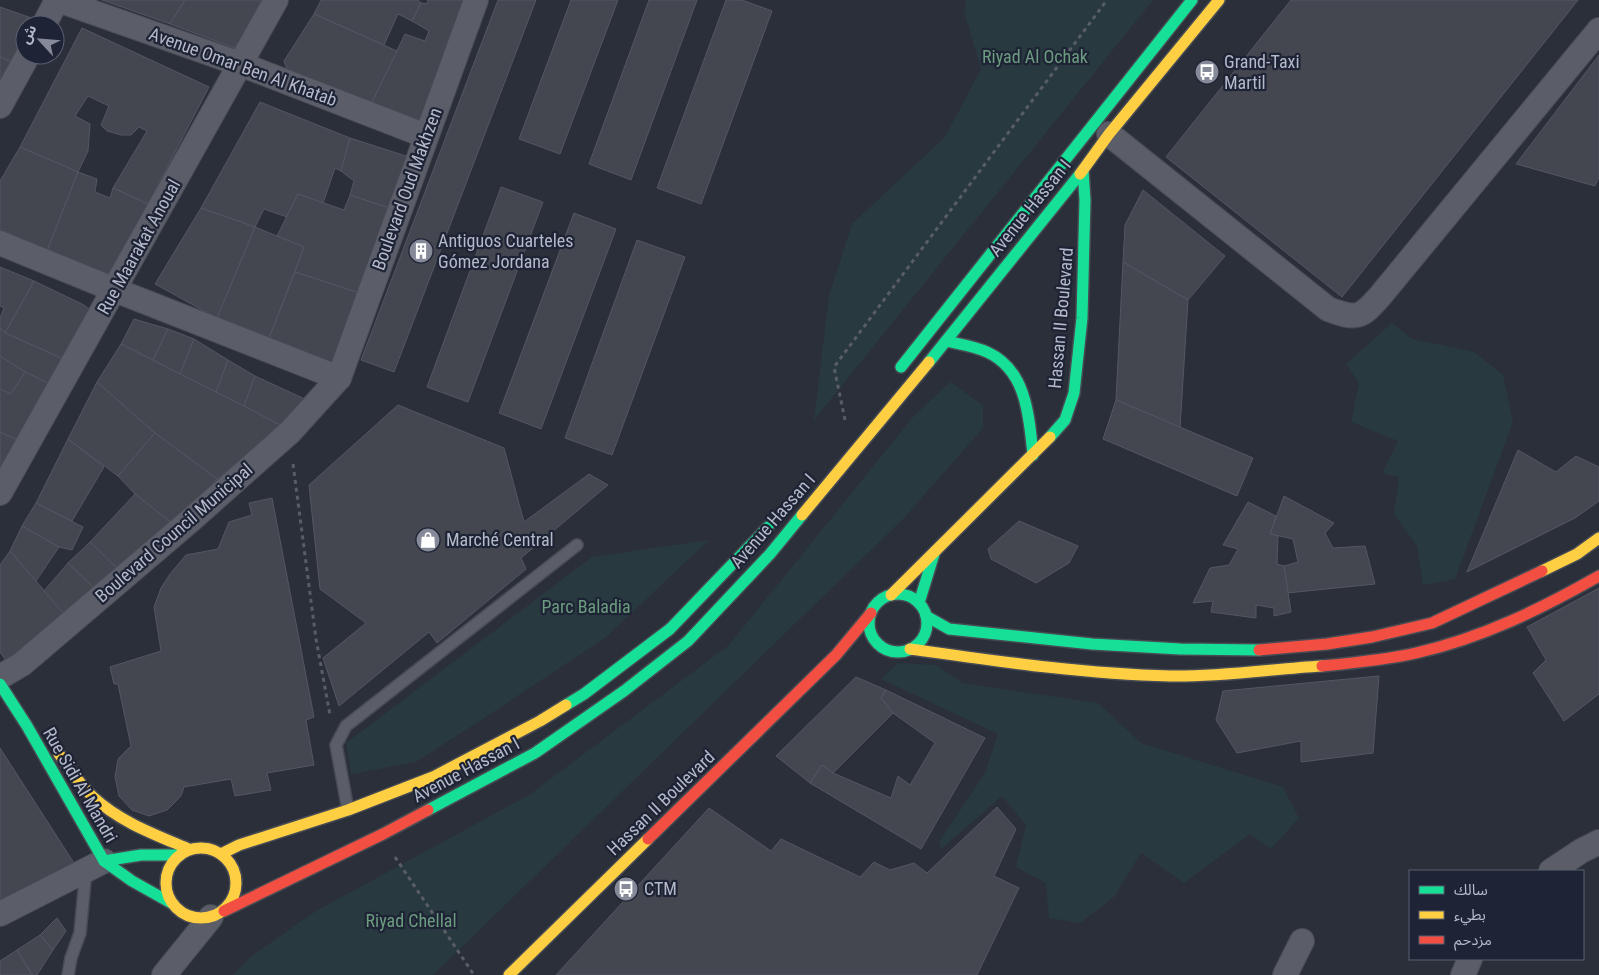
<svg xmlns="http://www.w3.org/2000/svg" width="1599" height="975" viewBox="0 0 1599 975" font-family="'Roboto Condensed','Noto Sans Arabic',sans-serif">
  <rect width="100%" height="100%" fill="#2b2f3a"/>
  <g fill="#283940">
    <path d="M966,0H1153L814,420L829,296L852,224L945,137L981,69L964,11Z"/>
    <path d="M1392,323L1412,339L1474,352L1503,375L1513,422L1455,579L1423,585L1417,546L1394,514L1399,477L1382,473L1398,441L1351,422L1359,383L1346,364Z"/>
    <path d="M950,382L983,405V428L904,518L433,975H233L253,955L316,911L529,795L729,645L913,417Z"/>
    <path d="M709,540L606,637L495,711L416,762L351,774L346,743L592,557Z"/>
    <path d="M898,663L937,665L962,683L1098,703L1141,743L1283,787L1299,818L1271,849L1250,834L1184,883L1141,853L1114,897L1080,923L1049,918L1046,883L1016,867L1026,825L1002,796L941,849L939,842L985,773L998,734L881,679Z"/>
  </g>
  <g fill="#444750" stroke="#535761">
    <path d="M102,0H185L170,24Z"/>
    <path d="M185,0H267L240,50L170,24Z"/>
    <path d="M321,0H418L421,3L412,21L398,14L384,45L314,14Z"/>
    <path d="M428,0H470L426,123L371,104L405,34L425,41L429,31L412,21L421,3L427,4Z"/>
    <path d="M498,0H536L394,372L361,360Z"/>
    <path d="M571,0H618L560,154L519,139Z"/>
    <path d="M649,0H697L631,180L589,164Z"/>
    <path d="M726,0H742L772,11L701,204L657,188Z"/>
    <path d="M1291,0H1578L1342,297L1166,157Z"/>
    <path d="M0,7L40,21L37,25H25V44L14,63L0,57Z"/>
    <path d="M314,14L397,51L371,104L288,72L284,61Z"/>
    <path d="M82,28L209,87L148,204L113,188L147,131L139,127L131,135H121L107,131L101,125L109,106L88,96L75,116L90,124L88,151L78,172L20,147Z"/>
    <path d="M1599,55V177L1595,186L1516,164Z"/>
    <path d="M0,57L14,63L0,93Z"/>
    <path d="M260,102L350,138L341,171L335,168L323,203L298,194L287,217L264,209L255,227L201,208Z"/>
    <path d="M350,138L409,157L392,209L350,195L354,181L341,171Z"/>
    <path d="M20,147L78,172L47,251L0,229V181Z"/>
    <path d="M78,172L97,179L95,192L110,198L113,188L148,204L115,276L47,251Z"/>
    <path d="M501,187L543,202L468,402L427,387Z"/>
    <path d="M1143,190L1225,256L1188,300L1123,262L1125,225Z"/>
    <path d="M298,194L344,210L350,195L392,209L362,294L295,272L304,247L277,236Z"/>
    <path d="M201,208L255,227L217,318L155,284Z"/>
    <path d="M574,213L616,229L541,429L499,413Z"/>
    <path d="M255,227L304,247L268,341L217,318Z"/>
    <path d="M637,240L685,257L612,455L565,438Z"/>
    <path d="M1123,262L1188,300L1180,428L1116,400Z"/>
    <path d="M0,267L34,281L5,333L0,328V318L4,308L0,306Z"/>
    <path d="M295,272L362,294L333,366L268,341Z"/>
    <path d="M34,281L84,305L95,314L67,364L59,357L5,333Z"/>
    <path d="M134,319L168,329L153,360L121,344Z"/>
    <path d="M0,328L5,333L59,357L67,364L50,384L25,372L0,356Z"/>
    <path d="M168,329L194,339L180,374L153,360Z"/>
    <path d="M194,339L228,360L216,392L180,374Z"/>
    <path d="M121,344L244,406L282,426L217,479L155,433L97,382Z"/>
    <path d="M0,356L25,372L11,394L0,389Z"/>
    <path d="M228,360L255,376L244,406L216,392Z"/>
    <path d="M25,372L50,384L20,441L0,432V389L11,394Z"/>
    <path d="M255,376L307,400L282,426L244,406Z"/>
    <path d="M97,382L155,433L118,476L68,439Z"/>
    <path d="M1116,400L1253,458L1237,496L1103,439Z"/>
    <path d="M398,405L504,448L524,522L589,474L608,485L521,558L526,569L437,643L429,632L339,706L323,658L366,623L320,589L309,485Z"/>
    <path d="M0,432L20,441L4,469L0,466Z"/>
    <path d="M155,433L217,479L173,524L135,494L118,476Z"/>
    <path d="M68,439L104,467L72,521L36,503Z"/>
    <path d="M1518,450L1556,472L1576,456L1599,467V501L1575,518L1467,572Z"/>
    <path d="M135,494L173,524L121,572L90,542Z"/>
    <path d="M1284,496L1334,523L1325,533L1333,548L1365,546L1375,584L1287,593L1284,566L1298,562L1293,539L1270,534Z"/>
    <path d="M272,498L314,717L306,720L314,765L267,773L271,790L235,796L231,779L184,787L181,796L167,810L149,816L132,810L119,796L115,777L118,759L131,746L118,684H114L110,667L161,651L154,607L161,588L170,574L186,555L218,549L229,522L252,515L249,503Z"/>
    <path d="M1248,502L1276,516L1270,534L1278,536L1277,564L1284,566L1291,612L1274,616V608L1256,605V618L1211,612L1213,601L1193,603L1210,568L1229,565L1238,549L1223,545Z"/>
    <path d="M36,503L83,527L72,550L59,547L22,526Z"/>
    <path d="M1019,521L1078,546L1069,563L1036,583L991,559L988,549Z"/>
    <path d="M22,526L59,547L36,581L10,551Z"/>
    <path d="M90,542L121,572L98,592L68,563Z"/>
    <path d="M10,551L68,618L7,662L0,652V565Z"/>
    <path d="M68,563L98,592L68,618L44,591Z"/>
    <path d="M1599,588V694L1564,721L1533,673L1546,660L1527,627Z"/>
    <path d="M1379,676L1373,753L1301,762V741L1237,753L1216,720L1223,691Z"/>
    <path d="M856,677L886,690L881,698L893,713L833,773L822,765L810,783L776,756Z"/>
    <path d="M886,690L985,738L921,849L810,783L822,765L833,773L891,798L898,776L910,785L935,743L893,713L881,698Z"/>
    <path d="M0,748L74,863L0,905Z"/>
    <path d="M997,807L1016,829L994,876L1019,888L977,975H556L709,808L771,851L781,839L860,877L874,862L890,870L914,863L927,873Z"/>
    <path d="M57,918L66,931L53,950L40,935Z"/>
    <path d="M40,935L53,950L37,975H32L17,950Z"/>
    <path d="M17,950L32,975H0V961Z"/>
  </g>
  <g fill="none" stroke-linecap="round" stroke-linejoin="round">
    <defs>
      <g id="lane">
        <path d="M348,810L336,745L346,726L577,545"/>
        <path d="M68,975L71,958L80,933L86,870"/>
      </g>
      <g id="street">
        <path d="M58,0L240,64L426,136"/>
        <path d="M44,25L57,0"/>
        <path d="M0,106L28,55"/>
        <path d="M1109,134L1328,309C1357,320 1361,318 1381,295L1599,30"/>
        <path d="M0,243L115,290L339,378"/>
        <path d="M0,493L276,0"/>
        <path d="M0,677L22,664L192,519L290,432L339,378L476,0"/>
        <path d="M1551,871L1581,851L1599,842"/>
        <path d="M0,914L104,861"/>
        <path d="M164,975L211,917"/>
        <path d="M1285,975L1302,941"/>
        <path d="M1463,975L1470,959"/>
      </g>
      <g id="fast">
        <path d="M946,341C959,344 974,346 987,352C1027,370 1029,417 1033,455"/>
        <path d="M929,362L1080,174"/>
        <path d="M901,367L1192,0"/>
        <path d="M1050,437L1065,420L1074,393L1082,318L1085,200L1083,170"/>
        <circle cx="898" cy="623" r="29"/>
        <path d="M919,603L934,554"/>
        <path d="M926,616L949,629L1092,644L1180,649L1259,650"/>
        <path d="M0,684L27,726L104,861L132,881L173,904"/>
        <path d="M566,705L584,694L670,629L768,527"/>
        <path d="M428,810L535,753L624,691L688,641L770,554L802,515"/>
        <path d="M104,861L141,855H180"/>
      </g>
      <g id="slow">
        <path d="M1080,174L1109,134L1219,0"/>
        <path d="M802,515L929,362"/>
        <path d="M1542,571L1577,554L1599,538"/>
        <path d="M891,595L1050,437"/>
        <path d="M910,649C996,661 1083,674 1170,676C1221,677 1271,669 1322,666"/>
        <path d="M59,754C70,769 80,785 93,797C120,822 156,835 189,849"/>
        <circle cx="201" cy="883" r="35"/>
        <path d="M221,854L239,845L348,810L433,777L540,721L566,705"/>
        <path d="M509,975L648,839"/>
      </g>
      <g id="jam">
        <path d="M1259,650L1327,644L1372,637L1432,623L1542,571"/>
        <path d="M1322,666C1353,663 1385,660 1416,653C1482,638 1541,609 1599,576"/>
        <path d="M648,839L836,655L871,613"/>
        <path d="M224,911L383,834L428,810"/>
      </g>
    </defs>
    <use href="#lane" stroke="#474b53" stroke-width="14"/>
    <use href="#street" stroke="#474b53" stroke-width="26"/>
    <use href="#fast" stroke="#474b53" stroke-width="14"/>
    <use href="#slow" stroke="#474b53" stroke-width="14"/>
    <use href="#jam" stroke="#474b53" stroke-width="14"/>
    <g stroke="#595d65" stroke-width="3" stroke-dasharray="4 4" stroke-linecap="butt">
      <path d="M845,420L834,367L1107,0"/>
      <path d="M293,464L316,639L330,715"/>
      <path d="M395,857L474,975"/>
    </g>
    <use href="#lane" stroke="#5b5e68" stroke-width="11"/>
    <use href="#street" stroke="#5b5e68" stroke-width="24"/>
    <use href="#fast" stroke="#16e098" stroke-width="11"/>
    <use href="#slow" stroke="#ffcf43" stroke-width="11"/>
    <use href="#jam" stroke="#f24e42" stroke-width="11"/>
  </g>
  <defs>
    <symbol id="bus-disc" viewBox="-11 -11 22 22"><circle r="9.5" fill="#858998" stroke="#1e2435"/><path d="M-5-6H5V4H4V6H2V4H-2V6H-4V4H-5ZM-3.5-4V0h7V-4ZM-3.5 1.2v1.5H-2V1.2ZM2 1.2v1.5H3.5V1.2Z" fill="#fff"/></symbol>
    <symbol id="building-disc" viewBox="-11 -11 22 22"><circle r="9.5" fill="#858998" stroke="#1e2435"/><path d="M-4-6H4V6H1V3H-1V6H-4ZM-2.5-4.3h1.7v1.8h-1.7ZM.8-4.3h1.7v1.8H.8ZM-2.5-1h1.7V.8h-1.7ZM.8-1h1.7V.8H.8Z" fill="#fff"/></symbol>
    <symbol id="shop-disc" viewBox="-11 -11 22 22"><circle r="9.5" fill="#858998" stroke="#1e2435"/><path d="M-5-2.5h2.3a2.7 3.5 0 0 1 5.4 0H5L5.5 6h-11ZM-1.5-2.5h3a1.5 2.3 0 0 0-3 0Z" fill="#fff"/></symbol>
  </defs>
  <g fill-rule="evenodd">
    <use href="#bus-disc" x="1193" y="58" width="28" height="28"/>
    <use href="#building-disc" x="407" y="237" width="28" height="28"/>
    <use href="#shop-disc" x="414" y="526" width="28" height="28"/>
    <use href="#bus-disc" x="612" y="875" width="28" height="28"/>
  </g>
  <g text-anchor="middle" stroke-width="4.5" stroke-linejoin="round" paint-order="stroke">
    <g font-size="18" fill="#6c9c7f" stroke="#1e2435">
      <text x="1035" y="63">Riyad Al Ochak</text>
      <text x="586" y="613">Parc Baladia</text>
      <text x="411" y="927">Riyad Chellal</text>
    </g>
    <g font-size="18" fill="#b5bacb" stroke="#1e2435" text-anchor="start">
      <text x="1224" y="68">Grand-Taxi<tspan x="1224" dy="21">Martil</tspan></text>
      <text x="438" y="247">Antiguos Cuarteles<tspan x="438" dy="21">Gómez Jordana</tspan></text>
      <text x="446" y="546">Marché Central</text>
      <text x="644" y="895">CTM</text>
    </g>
    <g font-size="18" fill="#b5bacb" stroke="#1e2435">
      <text transform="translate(243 67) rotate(20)" y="6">Avenue Omar Ben Al Khatab</text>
      <text transform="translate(407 189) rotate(-70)" y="6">Boulevard Oud Makhzen</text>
      <text transform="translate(1030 208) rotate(-51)" y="6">Avenue Hassan I</text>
      <text transform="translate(139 247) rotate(-61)" y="6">Rue Maarakat Anoual</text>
      <text transform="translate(1061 318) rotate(-85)" y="6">Hassan II Boulevard</text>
      <text transform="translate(773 521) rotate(-49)" y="6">Avenue Hassan I</text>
      <text transform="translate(174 533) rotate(-41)" y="6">Boulevard Council Municipal</text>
      <text transform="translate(466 770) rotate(-28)" y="6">Avenue Hassan I</text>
      <text transform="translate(80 785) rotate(60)" y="6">Rue Sidi Al Mandri</text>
      <text transform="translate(661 803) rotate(-44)" y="6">Hassan II Boulevard</text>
    </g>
  </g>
  <rect x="1409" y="870" width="175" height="90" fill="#1e2435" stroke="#5a6071"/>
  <rect x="1419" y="886" width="25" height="8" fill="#16e098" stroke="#5a6071"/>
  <text x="1454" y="895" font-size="15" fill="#b5bacb">سالك</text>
  <rect x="1419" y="911" width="25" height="8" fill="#ffcf43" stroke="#5a6071"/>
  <text x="1454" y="920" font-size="15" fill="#b5bacb">بطيء</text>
  <rect x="1419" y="936" width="25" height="8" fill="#f24e42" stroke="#5a6071"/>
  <text x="1454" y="945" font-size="15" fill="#b5bacb">مزدحم</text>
  <g transform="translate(40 40) rotate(296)"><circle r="24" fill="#1e2435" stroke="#5a6071"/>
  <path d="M0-4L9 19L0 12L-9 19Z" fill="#858998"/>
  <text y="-8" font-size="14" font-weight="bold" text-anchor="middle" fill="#b5bacb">ش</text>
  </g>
</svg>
